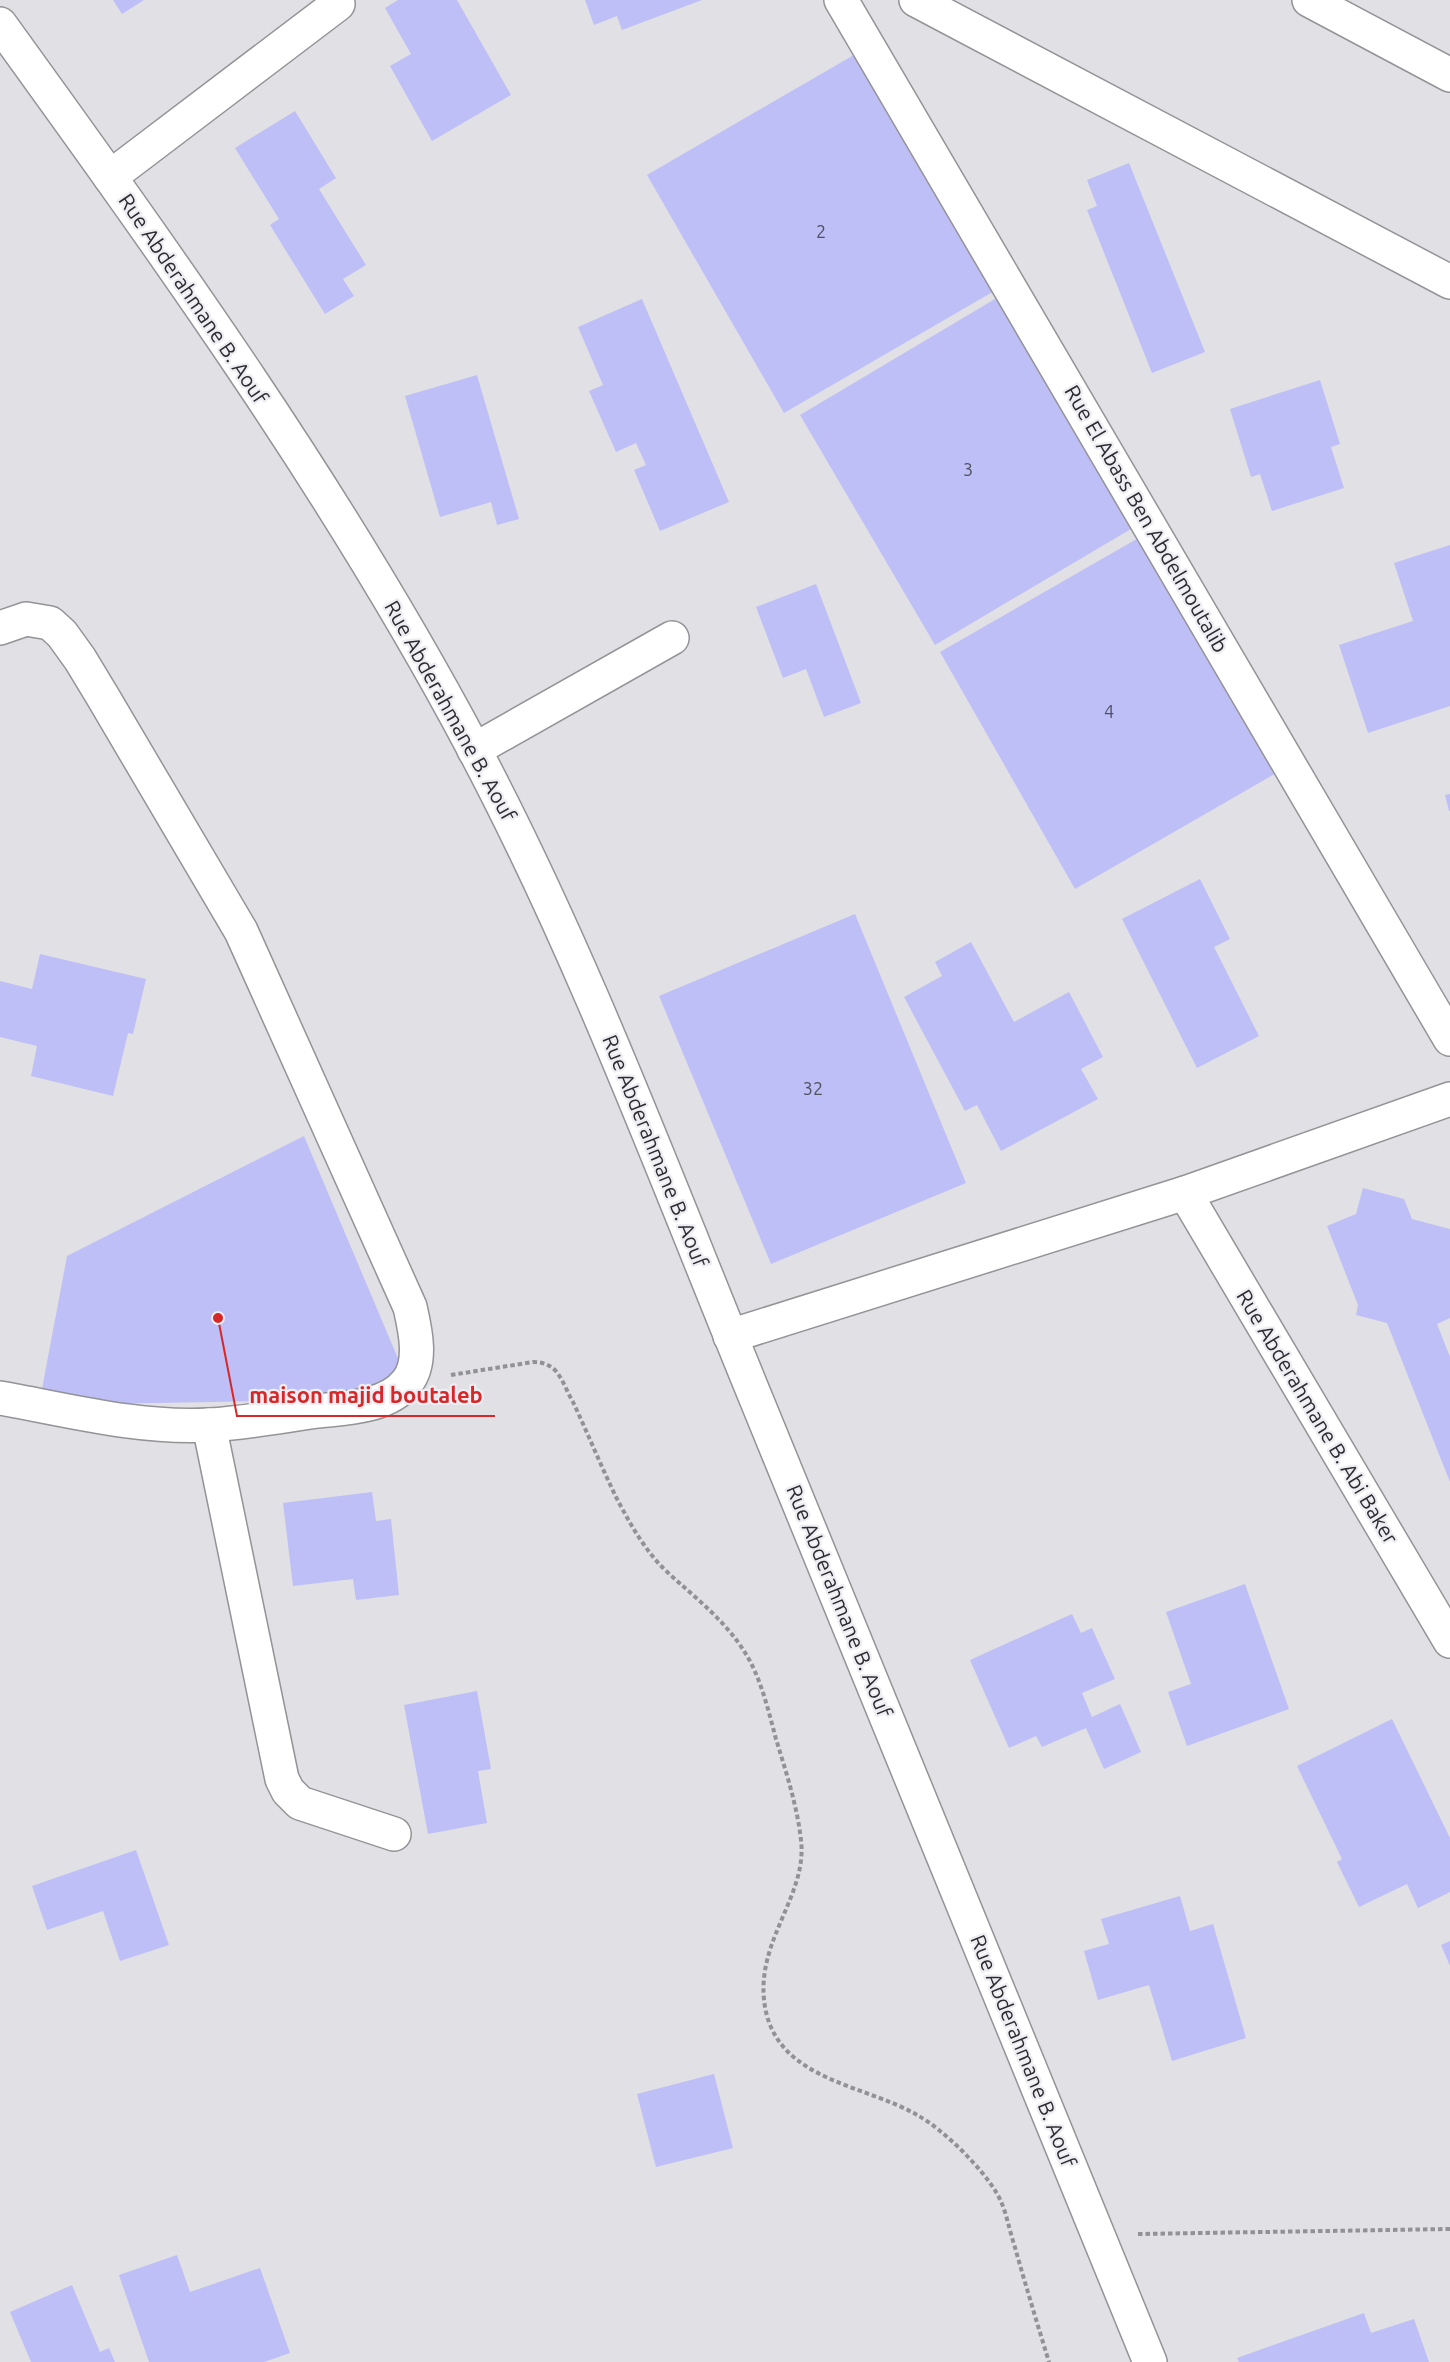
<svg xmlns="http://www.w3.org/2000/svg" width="1450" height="2362" viewBox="0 0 1450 2362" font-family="Ubuntu,sans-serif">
  <rect width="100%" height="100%" fill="#e0e0e5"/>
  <g fill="#bebff6">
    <path d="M113,0H144L122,14Z"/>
    <path d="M398,0H457L511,95L432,141L390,66L411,54L385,8Z"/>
    <path d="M585,0H702L622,30L617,16L594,25Z"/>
    <path d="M859,52L996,290L784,413L647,175Z"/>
    <path d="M295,111L336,178L319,189L366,265L343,279L354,296L325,314L270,225L279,219L235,148Z"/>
    <path d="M1129,163L1205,352L1152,373L1087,210L1097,206L1087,180Z"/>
    <path d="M1000,296L1136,526L935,645L800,415Z"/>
    <path d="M642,299L729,502L660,531L634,470L646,465L636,443L616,452L589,391L603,385L578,327Z"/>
    <path d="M477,375L519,519L497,525L491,502L440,517L405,396Z"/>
    <path d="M1320,380L1340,444L1331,447L1344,488L1272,511L1260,474L1251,477L1230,409Z"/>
    <path d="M1142,536L1278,772L1075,889L940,652Z"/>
    <path d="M1450,545V706L1368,733L1339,645L1413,621L1394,563Z"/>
    <path d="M816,584L861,703L824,717L806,669L783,678L756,607Z"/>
    <path d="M1450,794V811H1449L1445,795Z"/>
    <path d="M1200,879L1230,939L1214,947L1259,1036L1197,1068L1122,919Z"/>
    <path d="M855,914L966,1183L771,1264L659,996Z"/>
    <path d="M971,942L1014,1022L1069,992L1103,1057L1081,1069L1098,1099L1001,1151L977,1105L965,1111L904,997L942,976L935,962Z"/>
    <path d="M40,954L146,979L133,1034L128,1033L113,1096L31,1076L37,1046L0,1037V981L32,989Z"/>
    <path d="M304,1136L408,1382L383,1399L39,1405L67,1256Z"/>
    <path d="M1363,1188L1404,1199L1412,1219L1450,1229V1318L1437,1324L1450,1357V1482L1387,1323L1356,1315L1358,1305L1327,1226L1356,1214Z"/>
    <path d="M372,1492L376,1521L391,1519L399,1595L356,1600L353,1579L293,1586L283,1503Z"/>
    <path d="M1245,1584L1289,1709L1187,1746L1168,1692L1191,1684L1166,1612Z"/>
    <path d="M1072,1614L1081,1633L1092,1628L1115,1679L1082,1693L1092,1717L1120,1704L1141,1752L1104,1769L1086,1728L1042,1747L1036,1736L1009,1748L970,1660Z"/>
    <path d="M477,1691L491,1769L478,1771L487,1823L428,1834L404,1705Z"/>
    <path d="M1392,1719L1450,1838V1892L1418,1908L1407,1884L1359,1907L1337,1862L1342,1859L1297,1766Z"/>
    <path d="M136,1850L169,1945L120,1961L103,1911L47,1930L32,1886Z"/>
    <path d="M1180,1896L1190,1931L1213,1924L1246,2038L1172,2061L1149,1985L1098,2000L1084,1951L1109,1944L1101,1919Z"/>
    <path d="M1450,1941V1966L1441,1945Z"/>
    <path d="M714,2074L733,2148L656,2167L637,2094Z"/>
    <path d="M177,2255L190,2292L260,2268L290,2353L264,2362H149L119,2275Z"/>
    <path d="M72,2285L100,2352L109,2348L115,2362H31L10,2312Z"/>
    <path d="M1364,2313L1371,2333L1414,2319L1429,2362H1239L1237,2358Z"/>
  </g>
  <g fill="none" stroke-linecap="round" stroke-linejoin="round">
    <defs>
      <g id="minor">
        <path d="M841,0L1450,1039"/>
        <path d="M916,0L1450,282"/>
        <path d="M1309,0L1450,75"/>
        <path d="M0,24C169,258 339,494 474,749C585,959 667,1182 757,1401C888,1721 1020,2041 1150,2362"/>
        <path d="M110,177L338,4"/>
        <path d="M0,628L26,619L50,623L62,634L80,659L103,697L241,931L410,1307C415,1329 423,1362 407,1382C388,1407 346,1408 318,1411C282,1416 245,1423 209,1425C139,1429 68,1410 0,1398"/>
        <path d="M474,750L672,638"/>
        <path d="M1185,1193L1450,1641"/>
        <path d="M730,1336L1185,1193L1450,1099"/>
        <path d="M209,1425L282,1779L288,1791L300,1803L394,1834"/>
      </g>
    </defs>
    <use href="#minor" stroke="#939398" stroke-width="36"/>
    <g stroke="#929296" stroke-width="4" stroke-dasharray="4.5 3" stroke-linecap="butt">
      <path d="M451,1375L533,1362C542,1362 548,1364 555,1370C563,1379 567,1392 573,1402C588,1434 601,1466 616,1497C629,1522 644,1549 664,1569C696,1599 730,1623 751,1663C763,1687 769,1713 776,1739C786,1772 797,1805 801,1840C808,1898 751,1944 766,2012C782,2081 866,2085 917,2115C943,2129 981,2167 996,2192C1006,2208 1008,2226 1014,2244C1025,2283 1037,2323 1049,2362"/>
      <path d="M1138,2234L1450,2229"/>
    </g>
    <use href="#minor" stroke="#fff" stroke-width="33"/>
  </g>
  <g text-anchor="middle" stroke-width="4.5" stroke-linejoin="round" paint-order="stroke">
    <g font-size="18" fill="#505160">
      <text x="821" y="238">2</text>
      <text x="968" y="476">3</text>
      <text x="1109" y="718">4</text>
      <text x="813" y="1095">32</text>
    </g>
    <g font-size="21" fill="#2c2c2e" stroke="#ededf3">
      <text transform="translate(193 299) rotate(56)" y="7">Rue Abderahmane B. Aouf</text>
      <text transform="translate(1146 519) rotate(60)" y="7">Rue El Abass Ben Abdelmoutalib</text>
      <text transform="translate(450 711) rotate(61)" y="7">Rue Abderahmane B. Aouf</text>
      <text transform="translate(655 1151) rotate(68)" y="7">Rue Abderahmane B. Aouf</text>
      <text transform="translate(1317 1417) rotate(59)" y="7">Rue Abderahmane B. Abi Baker</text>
      <text transform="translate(839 1601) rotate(68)" y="7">Rue Abderahmane B. Aouf</text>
      <text transform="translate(1023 2051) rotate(68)" y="7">Rue Abderahmane B. Aouf</text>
    </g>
  </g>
  <path fill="none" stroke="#d62828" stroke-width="2" d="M218 1318L237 1416H495"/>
  <circle fill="#d62828" stroke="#ededf3" stroke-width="2" cx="218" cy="1318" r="6"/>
  <g font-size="22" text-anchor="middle" font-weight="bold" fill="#d62828" stroke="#ededf3" stroke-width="4.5" stroke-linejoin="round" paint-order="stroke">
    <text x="366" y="1403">maison majid boutaleb</text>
  </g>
</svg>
